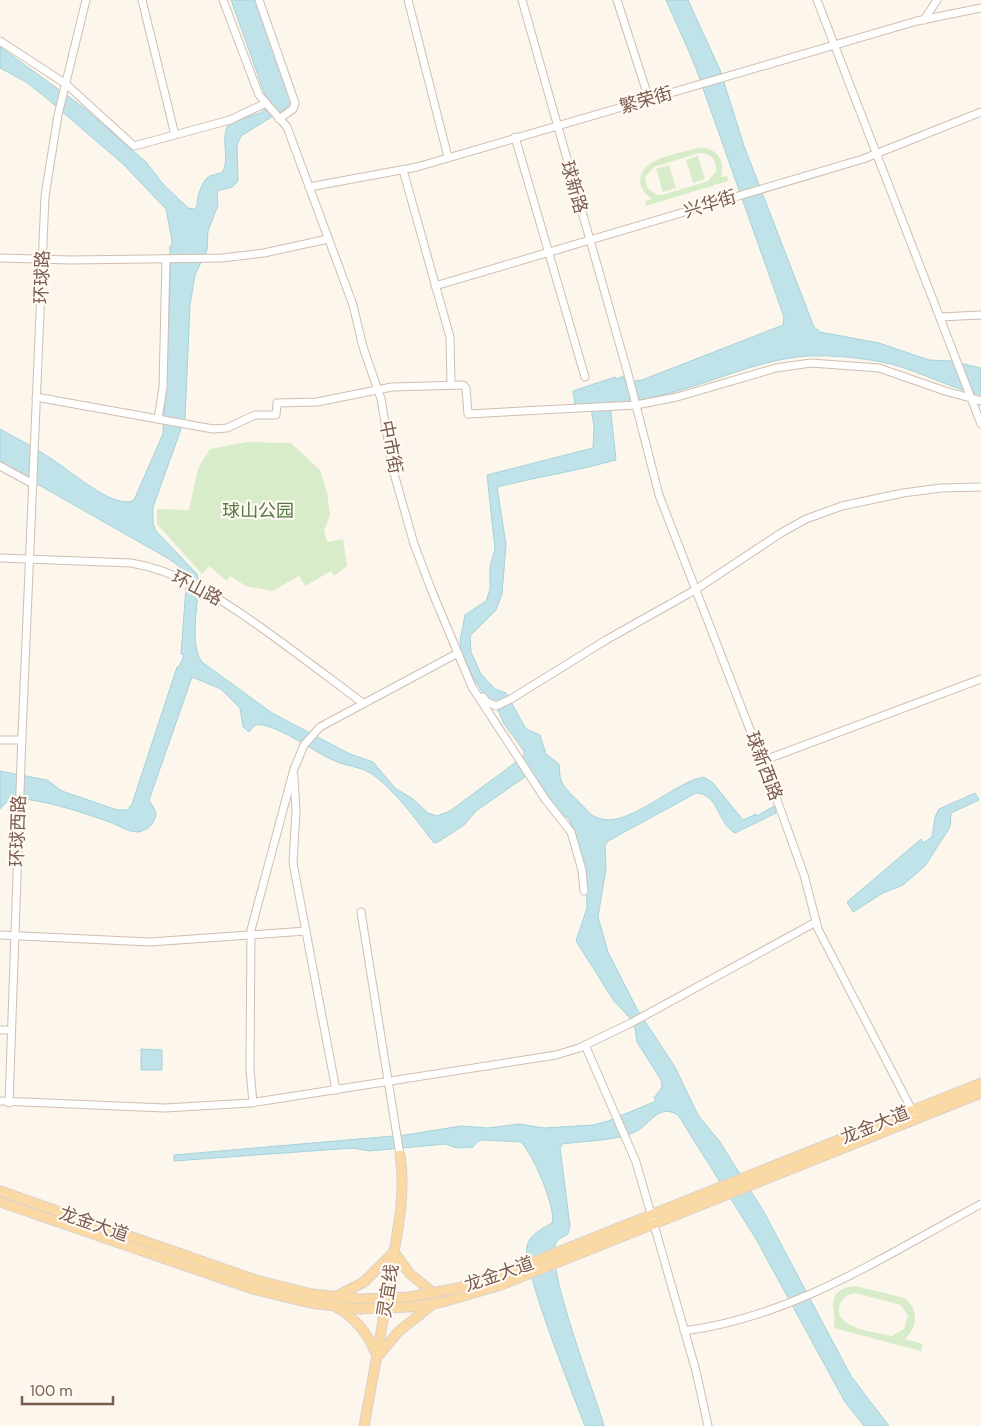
<svg xmlns="http://www.w3.org/2000/svg" width="981" height="1426" viewBox="0 0 981 1426" font-family="'DM Sans','Noto Sans SC',sans-serif">
  <rect width="100%" height="100%" fill="#fdf6ec"/>
  <g fill="#d8ecc9" fill-rule="evenodd">
    <path d="M698,148C716,146 726,161 721,177L727,176L728,181L646,206L645,201L652,199C645,194 640,188 640,180C641,157 682,153 698,148ZM699,153C710,153 717,159 716,171L708,181L662,195L655,194L647,187L645,177L654,167Z"/>
    <path d="M698,156L705,179L693,183L686,160Z"/>
    <path d="M669,165L676,188L663,192L656,169Z"/>
    <path d="M247,442L291,443L320,470L327,492L330,515L324,530L327,542L343,539L347,566L334,576L331,571L305,586L299,576L272,591L246,586L230,576L227,581L209,566L202,574L157,524V509L189,510L198,468L210,449Z"/>
    <path d="M855,1286L905,1298C919,1310 918,1327 905,1339L923,1344L921,1351L834,1328C838,1313 821,1290 855,1286ZM855,1293L901,1305L908,1316L904,1329L892,1336C877,1332 831,1329 840,1304C843,1297 848,1294 855,1293Z"/>
  </g>
  <g fill="#bfe3e8" stroke="#a5d3da">
    <path d="M231,0H256L291,102L286,108L241,136L237,145L238,181L232,187L217,191L218,205L208,231L207,250L195,275L190,305L185,418L153,507V524L156,531L197,574L199,583C198,604 189,645 202,662L272,713L350,754L373,762L395,788L413,799L428,813L437,816L450,811L524,756V751L504,724L495,703L486,698L473,677L461,651L460,641L465,615L486,601L490,589V567L495,549L487,475L593,448L594,426L591,408L575,405L573,391L615,377L617,379L623,376L625,382L642,380L783,325L784,317C756,237 727,157 699,77C690,51 677,26 666,0H688L720,70L744,146L814,327L820,332L879,343L929,360L951,361L981,368V395C945,387 913,367 877,361C852,357 822,354 797,357C757,362 719,379 681,390C657,397 634,401 610,405L616,460C577,471 537,477 497,487L506,544L502,594L496,610L470,636L471,652L481,674L495,689L506,693L526,729L540,735L546,754L559,764C560,769 559,775 561,780C565,790 576,798 583,806C588,811 591,816 598,818C627,830 675,781 704,777L713,783L743,820L756,814L757,816L774,806L776,813L735,833C717,823 719,794 696,793L608,841L605,845L606,868L598,917L608,952L637,1009L675,1067L698,1115L720,1142L764,1212L851,1376L889,1426H864L845,1402L756,1239L678,1115C658,1103 651,1124 635,1132C617,1141 582,1141 562,1144L560,1148L570,1226L568,1234C564,1237 558,1239 556,1243C544,1265 596,1396 604,1426H585C574,1397 522,1269 527,1246C530,1234 542,1229 552,1223C557,1209 532,1152 521,1142L484,1140L478,1141L473,1147L456,1148L446,1144L369,1151L353,1148L174,1161V1155L405,1135L461,1126L488,1128L519,1124L544,1128L593,1125L608,1121L654,1102L656,1100L654,1098L662,1087L661,1080L637,1042L635,1028L629,1017L614,1001L576,941L587,908L586,873L578,841L569,819L558,811L542,791L532,772L476,811L464,825L438,842L434,843C416,820 396,791 372,774C362,767 346,766 335,761C317,754 273,721 255,725L249,732L243,727L240,708L221,689L192,677L149,800C151,804 156,810 156,814C155,823 147,831 138,832C127,832 119,825 109,822C88,814 28,794 9,800L0,809V771L47,780L62,791L117,810H127L132,804L177,667H179L184,655L181,654L186,587C183,582 185,580 184,574C182,565 165,557 157,552L0,463V429C16,438 32,446 47,456C65,466 115,512 134,500L163,434L170,291V246L172,245V241L166,209L123,164L44,96L26,82L0,68V47L83,107L146,162L163,184L188,208L194,209L197,206C197,197 201,184 207,178C212,173 221,176 224,169C229,154 220,139 229,123L260,113L269,106Z"/>
    <path d="M975,793L979,800L951,813L950,827L925,866L903,885L883,893L853,912L847,902L921,839L923,843L932,837L935,817L939,809Z"/>
    <path d="M141,1049L162,1050V1070H141Z"/>
  </g>
  <g fill="none" stroke-linecap="round" stroke-linejoin="round">
    <defs>
      <g id="minor">
        <path d="M142,0L175,135"/>
        <path d="M223,0L259,95L287,127L353,305L363,347L381,399L393,470L414,544L431,589L472,687L545,799L571,832L582,870L584,891"/>
        <path d="M259,0L295,103L293,109L279,119"/>
        <path d="M408,0L448,157"/>
        <path d="M522,0L628,374L659,495L773,789L804,875L818,929L914,1114"/>
        <path d="M617,0L649,99"/>
        <path d="M817,0L981,424"/>
        <path d="M924,20L937,0"/>
        <path d="M0,41L66,84L134,146L230,120L266,103"/>
        <path d="M515,137L585,377"/>
        <path d="M403,170L450,337L451,385"/>
        <path d="M309,187L417,167L917,21L981,8"/>
        <path d="M0,258L71,260L222,258L264,253L328,239"/>
        <path d="M435,286L863,159L981,112"/>
        <path d="M940,317L981,315"/>
        <path d="M36,397L213,429L227,428L255,415H276L277,403L317,402L392,387L463,385L466,388L468,414L636,405L677,397L776,368L811,363L879,368L945,391L981,401"/>
        <path d="M158,419L163,388L166,259"/>
        <path d="M0,466L33,484"/>
        <path d="M0,558L131,563C180,571 219,598 259,626C294,651 328,677 363,703"/>
        <path d="M483,697L487,702L496,706L511,699L606,640L695,590L781,533L806,519L842,506L903,493L941,488L981,487"/>
        <path d="M0,740H22"/>
        <path d="M762,761L981,679"/>
        <path d="M294,777L296,811L293,863L336,1090"/>
        <path d="M361,912L400,1155"/>
        <path d="M0,935L150,942L306,931"/>
        <path d="M0,1030H11"/>
        <path d="M585,1045L636,1162L696,1371L708,1426"/>
        <path d="M0,1101L165,1108L250,1103L556,1055L579,1048L631,1023L816,922"/>
        <path d="M9,1103L22,735L45,196L58,115L86,0"/>
        <path d="M253,1103L250,1069L251,930L294,769L304,745L320,727L458,653"/>
        <path d="M684,1331C793,1317 886,1255 981,1204"/>
      </g>
      <g id="major">
        <path d="M0,1191L256,1280L312,1294L360,1299L409,1297L458,1288L498,1276L981,1083"/>
        <path d="M0,1202L253,1289L310,1303L360,1309L410,1307L443,1302L501,1285L981,1093"/>
        <path d="M337,1296L364,1282L394,1252L410,1274L435,1294"/>
        <path d="M336,1307C356,1318 369,1335 377,1356"/>
        <path d="M379,1355L398,1332L433,1304"/>
        <path d="M364,1426C374,1372 384,1319 392,1264C398,1228 406,1192 400,1155"/>
      </g>
    </defs>
    <use href="#minor" stroke="#d1beb0" stroke-width="9"/>
    <use href="#major" stroke="#dad1cd" stroke-width="11"/>
    <use href="#minor" stroke="#fff" stroke-width="7"/>
    <use href="#major" stroke="#fbd9a5" stroke-width="9"/>
  </g>
  <g text-anchor="middle" stroke-width="4.5" stroke-linejoin="round" paint-order="stroke">
    <g font-size="18" fill="#7a5c4d" stroke="#fffaf3">
      <text transform="translate(646 100) rotate(-16)" y="6">繁荣街</text>
      <text transform="translate(574 187) rotate(74)" y="6">球新路</text>
      <text transform="translate(710 204) rotate(-17)" y="6">兴华街</text>
      <text transform="translate(42 277) rotate(-88)" y="6">环球路</text>
      <text transform="translate(391 447) rotate(79)" y="6">中市街</text>
      <text transform="translate(197 588) rotate(27)" y="6">环山路</text>
      <text transform="translate(764 766) rotate(69)" y="6">球新西路</text>
      <text transform="translate(18 831) rotate(-88)" y="6">环球西路</text>
      <text transform="translate(875 1125) rotate(-22)" y="6">龙金大道</text>
      <text transform="translate(94 1224) rotate(19)" y="6">龙金大道</text>
      <text transform="translate(499 1274) rotate(-19)" y="6">龙金大道</text>
      <text transform="translate(388 1291) rotate(-81)" y="6">灵宜线</text>
    </g>
    <g font-size="18" fill="#537a41" stroke="#fffaf3">
      <text x="258" y="517">球山公园</text>
    </g>
  </g>
  <path d="M22 1396v8h91v-8" fill="none" stroke="#7a5c4d" stroke-width="2.5"/>
  <text x="30" y="1396" font-size="15" fill="#7a5c4d" stroke="#fffaf3" stroke-width="4" paint-order="stroke">100 m</text>
</svg>
